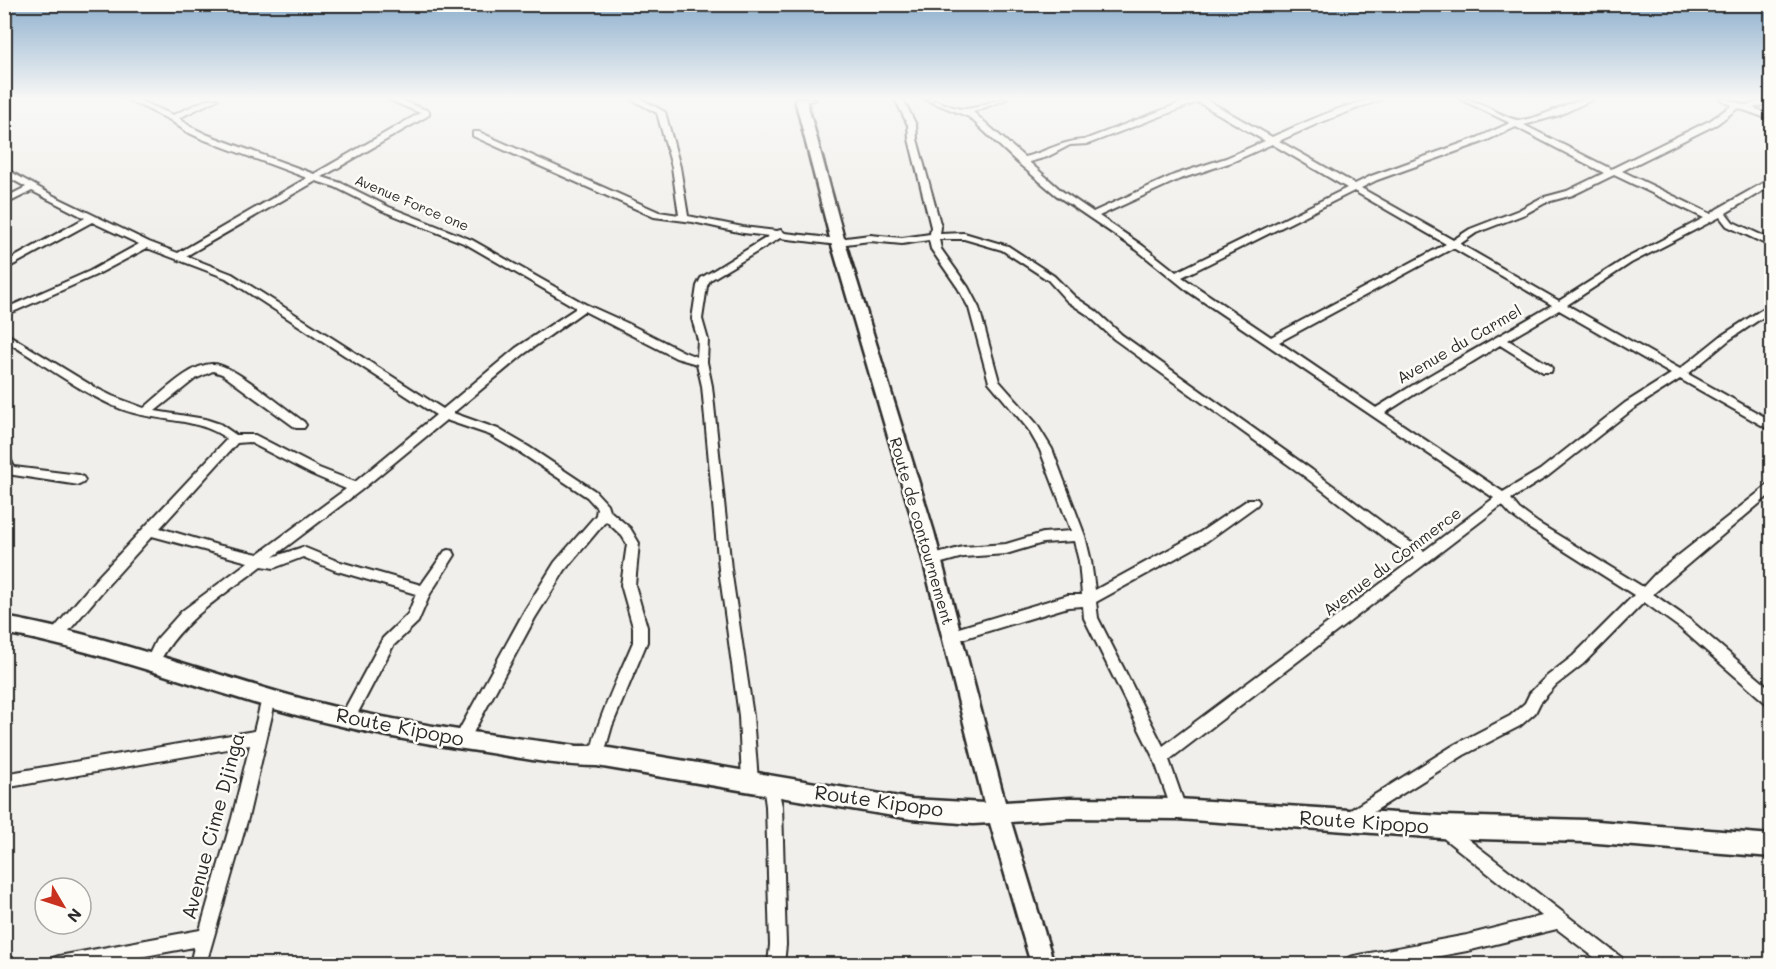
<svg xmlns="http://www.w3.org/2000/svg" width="1776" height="969" viewBox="0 0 1776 969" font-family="Mali,sans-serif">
  <rect width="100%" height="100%" fill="#f0efeb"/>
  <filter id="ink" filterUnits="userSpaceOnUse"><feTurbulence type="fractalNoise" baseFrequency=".0167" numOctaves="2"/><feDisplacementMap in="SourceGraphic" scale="12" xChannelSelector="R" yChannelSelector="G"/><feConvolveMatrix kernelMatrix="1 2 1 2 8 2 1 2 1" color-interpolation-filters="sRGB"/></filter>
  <g filter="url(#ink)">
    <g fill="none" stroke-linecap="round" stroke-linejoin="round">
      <defs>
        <g id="street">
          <path d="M126,99H136L173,115L208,99H218L179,118L191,127L208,135L314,174L420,113L387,99H398L429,111V115L322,177L341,183L389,207L472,240L585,304L627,323L684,352L697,357L698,340L692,319L697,286L701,278L769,236L743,233L693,222L654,217L473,136V132H479L659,212L679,215L672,167L657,113L631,99H641L665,112L680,167L688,216L743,227L777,231L781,230L785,233L838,239L870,235L902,238L930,234L931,227L909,139L908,125L895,99H903L916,125L917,139L941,227L940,234L964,233L1008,246L1054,276L1075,297L1096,311L1122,335L1312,470L1395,532L1424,551L1494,498L1189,292L1137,250L1056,195L1018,163L969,117L924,99C939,99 954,110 965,109C978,109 991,99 1007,99L973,112L1024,157C1047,152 1060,141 1084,140L1191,99H1205L1272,137C1300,125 1353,99 1382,99L1319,123L1279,141L1355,184L1371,176L1477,138L1510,123L1460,99C1481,99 1508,122 1521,120C1546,118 1568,99 1593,99L1560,115L1524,125L1611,169L1711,120L1732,105L1720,99C1732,99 1738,104 1746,105C1754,105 1763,99 1772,99V102L1753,108L1772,115V120L1738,108L1717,124L1622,171L1711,214L1717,209L1772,178V185L1726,213L1733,222L1772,240V247L1727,226L1720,217L1631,263L1567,305L1680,369L1721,336L1772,303V311L1729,340L1688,374L1772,421V431L1680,379L1633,409L1548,476L1511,499L1519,509L1538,523L1643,587L1655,574L1772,482V493L1653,594L1690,620L1772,690V705L1767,704L1680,628L1644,602L1583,664L1556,685L1540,703L1535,713L1520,726L1464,755L1354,824L1349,827L1344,824L1341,819L1344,814L1454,745L1510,716L1525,703L1530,693L1546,677L1573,656L1634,595L1530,529L1511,515L1502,505L1169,760L1186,809L1183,814L1178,817L1173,814L1154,759L1084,618L1083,606L1068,607L952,642L947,640L945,636L947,632L952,630L1068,595H1082L1079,561L1074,541L1043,543L1006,554L963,557L931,566L926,565L925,561L926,557L963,547L1006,544L1043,533L1071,531L1040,450L1028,429L989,382L969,308L958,288L931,249L929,240L902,244L870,241L838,245L780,238L710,280L707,286L702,319L708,340L707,362L712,386L731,569L753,716L758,781L755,786L750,788L745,786L742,781L739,716L719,569L702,386L697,364L676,358L584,311L524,354L453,413L498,429L529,447L595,491L607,504L609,510L630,528L639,543L635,585L647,627V642L612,726L602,761L597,763L592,761C585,745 625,662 633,642V627L621,585L627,544L622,536L606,521L565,570L535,618L467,744L462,746L457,744L455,739L457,734L525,610L555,562L596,515L597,508L587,497L521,453L490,435L446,420L360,491L273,557L303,547L337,561L421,585L445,551L449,550L453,551L455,555L430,594L418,622L393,646L352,724L347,726L342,724L340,719L342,714L383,638L408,614L416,594L334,570L303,557L274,568L262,566C224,595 179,621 158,665L153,667L148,665L146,661L156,640L182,611L248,562L152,536L106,587L62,639L57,641L52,639L50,635L52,631L96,579L227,439C200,417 153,422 121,409C79,392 43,363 4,340V332L94,387L112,396L144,408C160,395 192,362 214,364C234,365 285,409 304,422L306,425L304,428H296L222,374L213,371L195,379L155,411L205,419L220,424L236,435H255L319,468L355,482L436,415L226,278L147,248L96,275L4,316V309L90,271L139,244L92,222L4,270V263L85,218L32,191L4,205V198L26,187L4,175V168L52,195L149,242L178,253L307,178L202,139L185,131L170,120ZM1198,102L1265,141L1226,158L1174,175L1093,212L1062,191L1029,162L1047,157L1070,145L1088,144ZM1516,127L1604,173L1567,191L1541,198L1519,210L1470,229L1453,240L1361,188L1377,180L1483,142ZM1272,144L1347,188L1176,272L1143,246L1099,216L1180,179L1232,162ZM1614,175L1704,218L1625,259L1559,301L1460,244L1476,233L1525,214L1547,202L1573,195ZM316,181L335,187L383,211L466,244L575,307V309L516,348L443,409L232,274L186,256ZM1354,191L1446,244L1271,337L1182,277ZM939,239H964L1002,250L1048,280L1067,301L1088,315L1114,339L1304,476L1387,540L1415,558L1163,746L1098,618L1096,602L1207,541L1257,505L1259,502L1257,499H1249L1199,533L1095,590L1091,561L1085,536L1052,449L1036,423L999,381L979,308L968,287L941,249ZM1453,248L1552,305C1493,340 1434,371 1376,408L1279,342ZM1559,310L1671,374L1625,403L1540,470L1503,492L1385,413L1437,380L1459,370L1500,345L1543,372H1551L1552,369L1551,366L1508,340ZM249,442L311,474L346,489L258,554L217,545L160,528L237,443Z"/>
          <path d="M799,99H816L800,103L796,101Z"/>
          <path d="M4,453L8,454L14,467L79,475L83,477L85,480L83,483L79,485L7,474L4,471Z"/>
          <path d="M269,692L274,693L276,698L248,818L206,964H190L194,947L102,964H51L53,958L59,956L200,930L232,818L250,745L4,788V774L254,731L262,698L264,693Z"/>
          <path d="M771,777L776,779L782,806L786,945L784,964H768L770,945L766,806L763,784L766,779Z"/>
          <path d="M1442,820L1447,823L1622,958L1624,964H1603L1557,929L1467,951L1397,964H1346L1348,958L1354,956L1467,935L1542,916L1437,833L1434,828L1437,823Z"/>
        </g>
        <path id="secondary" d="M795,99H806L845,242L934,532L1005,802L1070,798L1178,799L1442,816L1585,820L1772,835V857L1585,842L1442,838L1178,819L1070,818L1011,822L1054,964H1031L990,823L973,824L911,819L597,766C559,766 522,758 484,752C412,742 341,728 271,708C182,682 96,650 4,633V617C107,635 203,672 303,699C393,723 485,734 577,746H597L911,799L984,803L916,532L831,242Z"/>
      </defs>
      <use href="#street" stroke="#2b2b2b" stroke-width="4"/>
      <use href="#secondary" stroke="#2b2b2b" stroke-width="5"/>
      <use href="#street" fill="#fdfcf7" fill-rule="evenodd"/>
      <use href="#secondary" fill="#fdfcf7" fill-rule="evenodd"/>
    </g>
  </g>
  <linearGradient id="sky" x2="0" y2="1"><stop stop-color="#8fb0ce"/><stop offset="0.42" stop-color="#f8f8f6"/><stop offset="1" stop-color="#f8f8f6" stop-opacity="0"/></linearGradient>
  <rect width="1776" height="234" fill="url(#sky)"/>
  <g text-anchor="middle" stroke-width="5" stroke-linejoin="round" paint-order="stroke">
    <g font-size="14" fill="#2b2b2b" stroke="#fdfcf7">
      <text transform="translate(412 203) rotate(23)" y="5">Avenue Force one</text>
    </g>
    <g font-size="16" fill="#2b2b2b" stroke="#fdfcf7">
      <text transform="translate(1459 344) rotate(-30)" y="6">Avenue du Carmel</text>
      <text transform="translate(922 531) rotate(74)" y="6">Route de contournement</text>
      <text transform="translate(1392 561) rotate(-37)" y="6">Avenue du Commerce</text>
    </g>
    <g font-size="20" fill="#2b2b2b" stroke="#fdfcf7">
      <text transform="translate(400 727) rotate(11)" y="7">Route Kipopo</text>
      <text transform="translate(879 801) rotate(8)" y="7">Route Kipopo</text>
      <text transform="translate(1364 822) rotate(4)" y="7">Route Kipopo</text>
      <text transform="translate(213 826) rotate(-75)" y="7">Avenue Cime Djinga</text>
    </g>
  </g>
  <rect width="1776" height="969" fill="none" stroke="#fdfcf7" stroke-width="24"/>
  <rect x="12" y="12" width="1752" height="945" fill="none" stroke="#2b2b2b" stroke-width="2" filter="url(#ink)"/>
  <g transform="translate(63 906) rotate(129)"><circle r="28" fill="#fdfcf7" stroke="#a9a8a5" stroke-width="1.5"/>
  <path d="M0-4.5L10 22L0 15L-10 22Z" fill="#c8321e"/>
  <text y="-9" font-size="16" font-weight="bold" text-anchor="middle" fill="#2b2b2b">N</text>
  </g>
</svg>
